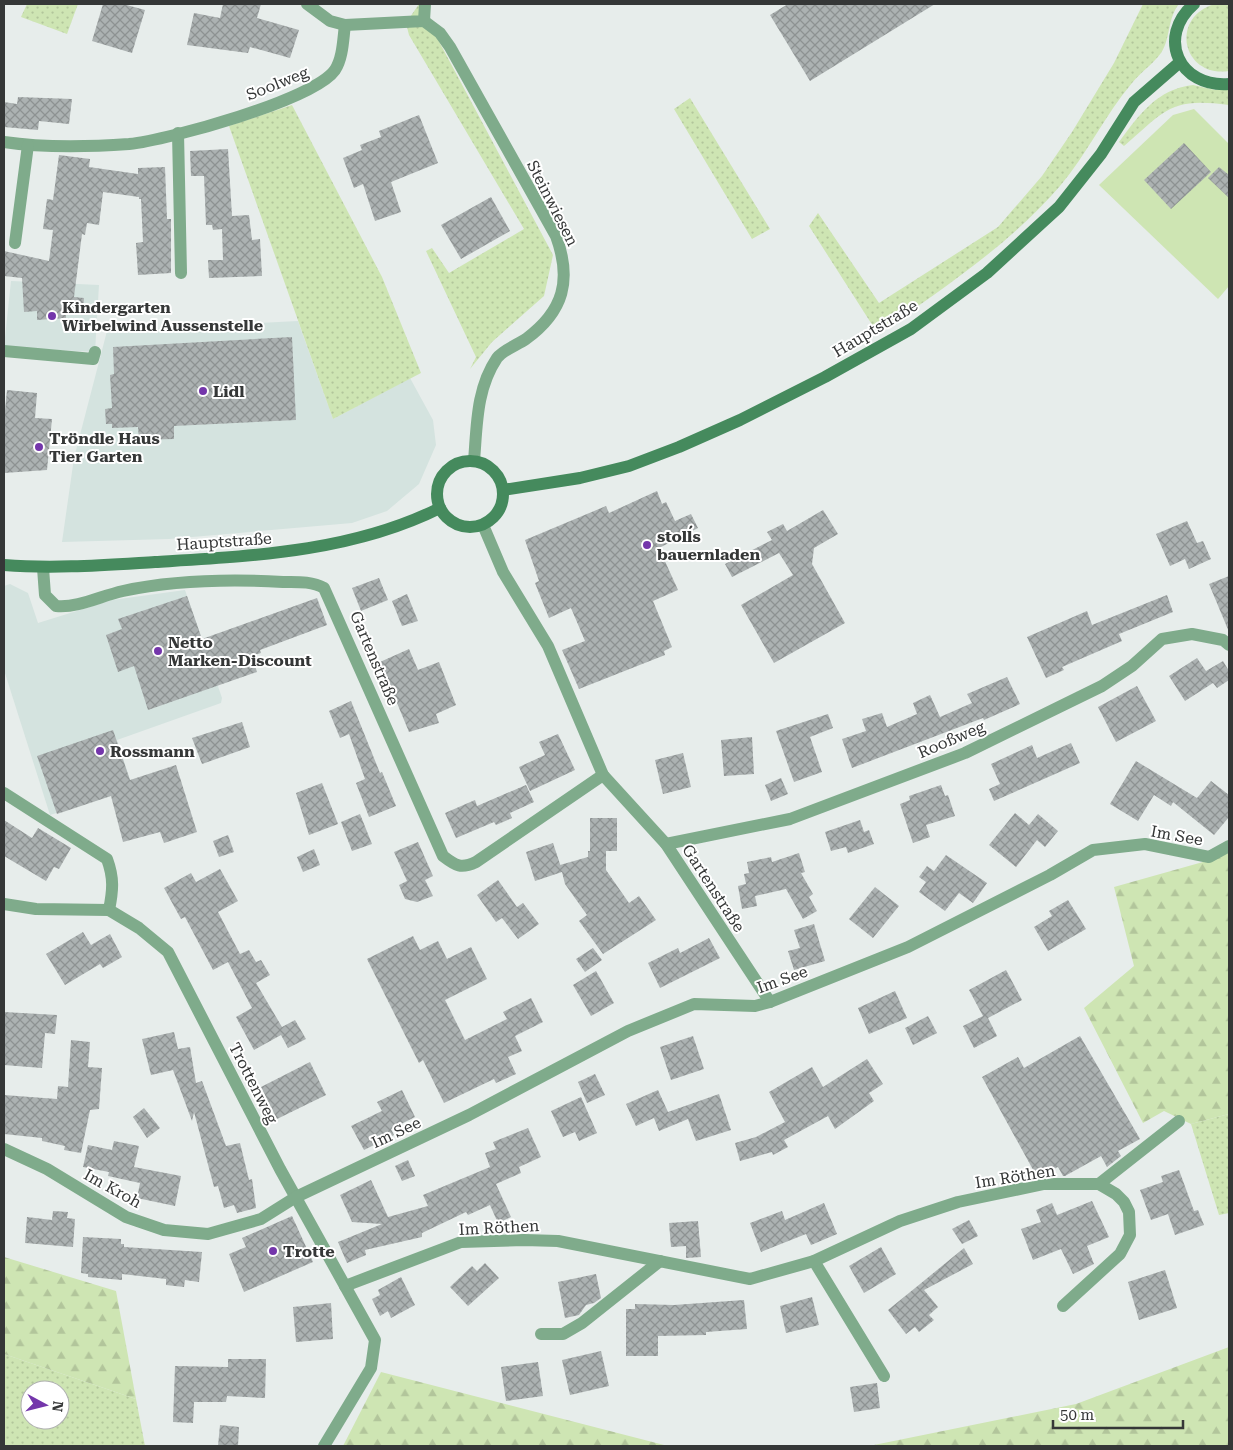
<svg xmlns="http://www.w3.org/2000/svg" width="1233" height="1450" viewBox="0 0 1233 1450" font-family="'Roboto Serif',serif">
  <defs>
    <pattern id="grass-dots" width="8" height="8" patternUnits="userSpaceOnUse" patternTransform="scale(1.25)"><rect width="8" height="8" fill="#cee5b3"/><path d="M2 2h.1M6 6h.1" fill="none" stroke="#b2c59b" stroke-width="1.8" stroke-linecap="round"/></pattern>
    <pattern id="forest-firs" width="22" height="20" patternUnits="userSpaceOnUse" patternTransform="scale(1.25)"><rect width="22" height="20" fill="#cee5b3"/><path d="M5 1l3.5 6h-7zM16 11l3.5 6h-7z" fill="#b2c59b"/></pattern>
    <pattern id="building-cross-hatch" width="8" height="8" patternUnits="userSpaceOnUse" patternTransform="scale(1.25)"><rect width="8" height="8" fill="#acb2b2"/><path d="M0 0l8 8M0 8l8-8" fill="none" stroke="#8d9292"/></pattern>
  </defs>
  <rect width="100%" height="100%" fill="#e7edeb"/>
  <g fill="#d4e3df">
    <path d="M11,281L99,285L95,352L4,347Z"/>
    <path d="M298,321L333,419L410,378L433,420L436,445L419,484L387,511L352,523L169,539L62,542L74,458L107,331Z"/>
    <path d="M10,584L28,593L38,623L112,600L185,590L222,698L221,703L117,740L133,789L50,815L4,670V586Z"/>
  </g>
  <g fill="url(#grass-dots)" fill-rule="evenodd">
    <path d="M27,4H78L67,34L21,17Z"/>
    <path d="M419,4L553,255L544,296L492,342L470,369L476,357L426,251L432,248L449,273L524,229L409,35L406,23Z"/>
    <path d="M1143,4H1179C1167,19 1171,38 1161,53C1153,64 1141,72 1132,83C1105,115 1087,154 1060,186C1008,246 942,289 878,334L809,226L818,213L879,303L998,227L1042,176L1072,132L1114,63Z"/>
    <path d="M1215,4H1229V71C1182,78 1169,17 1215,4Z"/>
    <path d="M1193,85L1215,90H1229V105C1170,97 1166,110 1124,146L1119,142C1139,115 1157,89 1193,85Z"/>
    <path d="M690,98L770,229L752,239L674,109Z"/>
    <path d="M292,105L382,277L421,373L333,419L229,126Z"/>
    <path d="M1229,1114V1213L1219,1215L1191,1124Z"/>
    <path d="M4,1354L136,1399L145,1446H4ZM30,1390H60V1420H30Z"/>
  </g>
  <g fill="url(#forest-firs)">
    <path d="M1229,850V1114L1191,1124L1164,1111L1143,1123L1084,1008L1134,966L1114,887L1210,860Z"/>
    <path d="M4,1257L116,1291L136,1399L4,1354Z"/>
    <path d="M1229,1347V1446H869L1076,1404Z"/>
    <path d="M381,1372L668,1446H343Z"/>
  </g>
  <path fill="#cee5b3" d="M1194,109L1229,144V286L1218,299L1099,185L1173,115Z"/>
  <g fill="url(#building-cross-hatch)">
    <path d="M103,4H123L145,10L132,53L92,41Z"/>
    <path d="M223,4H261L257,18L299,30L290,58L250,47L248,53L187,45L194,13L220,18Z"/>
    <path d="M788,4H935L810,81L770,15Z"/>
    <path d="M18,97L72,99L69,124L39,121L38,130L4,127V102L17,104Z"/>
    <path d="M419,115L438,163L391,182L401,212L375,221L363,184L354,188L343,158L362,150L360,145L381,137L379,131Z"/>
    <path d="M1184,143L1211,172L1171,209L1144,180Z"/>
    <path d="M228,149L232,216L249,215L252,240L260,239L262,276L209,278L208,260H223L222,229L213,230L212,225H206L204,176H191L190,151Z"/>
    <path d="M59,155L90,159L89,167L138,174V168L165,167L167,219H171V273L138,275L136,243L143,242L141,199H139V197L103,192L99,225L87,223L85,235L82,234L74,297L84,298L83,311L65,309L66,318L37,320V311L24,312L22,278L4,276V251L49,261L53,230L43,229L47,199L53,200Z"/>
    <path d="M1219,167L1229,175V198L1208,178Z"/>
    <path d="M491,197L510,231L461,259L441,225Z"/>
    <path d="M292,337L296,420L174,426V439L139,440L138,427L112,428V424H106L105,409L112,408L110,375L114,374L113,347Z"/>
    <path d="M7,390L37,393L35,418L52,419L47,470L4,473V420Z"/>
    <path d="M657,491L662,504L666,502L675,521L691,514L698,528L659,548L678,590L653,601L672,647L664,651L665,655L579,689L562,650L585,641L571,608L549,618L535,583L539,581L525,540L606,506L609,513Z"/>
    <path d="M823,510L838,534L814,548L812,564L845,623L774,663L741,605L793,575L779,553L732,577L725,564L772,540L767,532L783,524L787,531Z"/>
    <path d="M1187,521L1197,543L1203,541L1211,559L1189,569L1185,559L1170,566L1156,534Z"/>
    <path d="M1229,576V632L1209,584Z"/>
    <path d="M379,578L388,600L361,611L352,588Z"/>
    <path d="M407,594L418,621L402,626L392,601Z"/>
    <path d="M1167,595L1173,612L1119,634L1122,641L1062,667L1064,670L1046,678L1027,637L1087,611L1092,625Z"/>
    <path d="M187,596L202,639L317,598L327,625L260,650L261,653L252,656L257,672L148,710L134,666L118,672L106,635L122,629L118,619Z"/>
    <path d="M409,649L418,670L439,662L456,705L436,714L439,723L409,732L380,662Z"/>
    <path d="M1197,658L1206,671L1223,661L1229,671V680L1217,688L1213,683L1185,701L1169,676Z"/>
    <path d="M1007,677L1020,704L984,720L983,718L852,768L842,739L866,731L862,719L882,713L887,727L917,714L913,703L930,695L940,717L972,703L967,694Z"/>
    <path d="M1137,686L1156,721L1116,742L1098,707Z"/>
    <path d="M351,701L380,773L382,772L396,806L369,817L356,783L365,779L349,734L340,738L329,711Z"/>
    <path d="M828,714L833,728L810,737L822,772L794,782L776,731Z"/>
    <path d="M242,722L250,747L202,764L192,738Z"/>
    <path d="M113,730L130,780L176,765L197,832L164,843L160,832L123,842L111,796L57,814L37,756Z"/>
    <path d="M558,734L575,770L530,791L519,767L545,755L539,742Z"/>
    <path d="M752,737L754,774L724,776L721,740Z"/>
    <path d="M1071,743L1080,763L994,801L989,789L1000,784L991,764L1032,745L1037,758Z"/>
    <path d="M683,753L691,787L663,794L655,760Z"/>
    <path d="M1136,761L1197,798L1211,781L1229,795V817L1214,835L1173,802L1171,806L1154,795L1138,821L1110,804Z"/>
    <path d="M781,778L788,794L771,801L765,785Z"/>
    <path d="M322,783L338,824L309,835L296,793Z"/>
    <path d="M526,785L534,802L510,813L512,818L496,825L494,822L456,838L445,813L475,800L477,806Z"/>
    <path d="M941,785L945,796L948,795L955,816L926,825L930,837L913,843L900,804L910,800L909,796Z"/>
    <path d="M1015,813L1029,825L1038,814L1058,831L1045,847L1037,840L1016,867L989,845Z"/>
    <path d="M360,814L372,844L352,851L341,822Z"/>
    <path d="M590,818H617V851H606V870L629,903L639,896L656,920L603,954L579,921L587,915L565,884L562,872L535,881L526,852L553,843L562,870L560,865L588,857V851H590Z"/>
    <path d="M4,820L32,838L38,828L71,848L59,869L54,867L46,881L4,856Z"/>
    <path d="M860,820L864,832L869,830L874,844L848,853L846,847L831,851L825,832Z"/>
    <path d="M228,835L234,852L219,857L213,841Z"/>
    <path d="M418,842L433,876L425,880L433,896L417,902L405,899L399,885L407,881L394,852Z"/>
    <path d="M314,849L320,865L303,872L297,857Z"/>
    <path d="M799,853L805,872L801,873L813,894L809,897L817,911L803,919L786,889L755,896L757,906L742,909L738,886L746,884L744,874L749,873L747,862L771,857L772,862Z"/>
    <path d="M946,855L987,883L973,903L959,893L945,911L919,892L926,882L919,877L927,866L934,871Z"/>
    <path d="M220,869L238,901L218,912L240,954L249,950L256,962L261,960L270,975L256,983L282,1027L295,1020L306,1039L288,1048L281,1035L254,1050L236,1017L252,1008L228,962L213,970L185,917L181,919L164,888L191,873L196,882Z"/>
    <path d="M498,880L517,907L523,903L539,924L518,939L502,918L496,922L477,895Z"/>
    <path d="M875,887L899,906L873,938L849,919Z"/>
    <path d="M1068,900L1086,929L1048,951L1034,927L1052,916L1049,911Z"/>
    <path d="M814,924L825,961L794,970L788,951L800,948L794,930Z"/>
    <path d="M83,932L91,945L110,934L122,957L103,968L100,964L65,985L46,954Z"/>
    <path d="M413,936L420,950L438,941L447,959L471,947L487,979L445,1000L465,1040L507,1019L503,1012L531,998L543,1022L515,1036L522,1051L508,1057L516,1074L496,1083L494,1079L444,1103L423,1060L419,1063L367,959Z"/>
    <path d="M709,938L720,958L660,988L648,963L678,948L680,953Z"/>
    <path d="M593,948L602,960L585,972L576,959Z"/>
    <path d="M1006,970L1022,1000L988,1018L997,1036L974,1048L963,1026L983,1016L969,990Z"/>
    <path d="M596,971L614,1003L591,1016L573,985Z"/>
    <path d="M895,991L907,1018L869,1034L858,1008Z"/>
    <path d="M4,1012L57,1015L55,1034L45,1033L42,1068L4,1065Z"/>
    <path d="M928,1016L937,1033L913,1045L905,1028Z"/>
    <path d="M174,1032L178,1049L190,1047L196,1083L202,1081L226,1146L240,1143L249,1180L252,1179L256,1208L237,1213L234,1205L224,1208L218,1186L214,1187L194,1112L192,1121L173,1070L151,1075L142,1039Z"/>
    <path d="M693,1036L704,1069L671,1080L660,1047Z"/>
    <path d="M1080,1036L1140,1139L1118,1151L1121,1156L1107,1167L1101,1156L1065,1176H1063L1058,1167L1037,1177L982,1077L1018,1057L1024,1068Z"/>
    <path d="M71,1040L90,1042L88,1067L102,1068L99,1109L90,1110L81,1153L64,1150L65,1146L42,1141V1138L4,1134V1095L57,1099L58,1086L68,1087Z"/>
    <path d="M867,1059L883,1084L869,1093L874,1101L835,1129L828,1116L784,1140L788,1147L773,1155L772,1152L740,1161L735,1143L756,1137L785,1122L769,1092L812,1067L823,1087Z"/>
    <path d="M310,1062L326,1095L277,1119L261,1087Z"/>
    <path d="M595,1074L605,1095L587,1103L578,1082Z"/>
    <path d="M402,1090L415,1117L391,1129L394,1135L364,1150L351,1126L382,1111L377,1102Z"/>
    <path d="M658,1090L668,1112L719,1094L731,1130L696,1141L688,1119L659,1131L654,1118L636,1126L626,1104Z"/>
    <path d="M581,1097L597,1133L579,1141L575,1132L563,1137L551,1111Z"/>
    <path d="M144,1108L160,1128L147,1138L133,1117Z"/>
    <path d="M528,1128L541,1157L519,1167L521,1173L496,1184L511,1217L498,1223L490,1205L468,1215L466,1212L422,1233V1237L365,1250L366,1255L347,1263L338,1242L382,1224L352,1222L340,1195L371,1180L388,1217L428,1206L423,1195L490,1167L485,1153L496,1149L493,1142Z"/>
    <path d="M114,1141L139,1146L134,1167L181,1176L175,1206L137,1198L140,1183L108,1176L109,1172L83,1167L88,1145L112,1150Z"/>
    <path d="M408,1160L415,1176L402,1181L395,1166Z"/>
    <path d="M1179,1170L1194,1211L1198,1210L1204,1225L1175,1235L1168,1214L1151,1220L1140,1190L1163,1182L1161,1176Z"/>
    <path d="M1092,1201L1109,1237L1087,1246L1094,1264L1073,1274L1061,1249L1033,1260L1021,1229L1041,1222L1036,1210L1052,1203L1057,1215Z"/>
    <path d="M824,1203L837,1234L811,1245L806,1234L761,1252L750,1223L782,1211L785,1220Z"/>
    <path d="M53,1211L68,1212L67,1218L75,1219L73,1247L25,1243L27,1217L52,1220Z"/>
    <path d="M292,1216L313,1262L244,1292L229,1254L246,1247L242,1238Z"/>
    <path d="M969,1220L978,1236L962,1244L952,1229Z"/>
    <path d="M698,1221L701,1257L686,1258V1246L671,1247L669,1223Z"/>
    <path d="M83,1237L121,1239V1244H124V1247L202,1252L199,1282L185,1280L184,1287L166,1285V1279L122,1274V1280L88,1277V1274L81,1273Z"/>
    <path d="M881,1247L896,1274L864,1293L849,1266Z"/>
    <path d="M964,1248L973,1264L924,1290L938,1307L929,1315L934,1320L919,1332L915,1327L906,1334L888,1310L920,1284L922,1287L920,1284Z"/>
    <path d="M485,1263L499,1278L468,1306L450,1287L472,1266L477,1271Z"/>
    <path d="M1165,1270L1177,1308L1139,1320L1128,1282Z"/>
    <path d="M596,1274L601,1298L594,1303L586,1305L579,1315L565,1318L558,1282Z"/>
    <path d="M401,1277L415,1305L391,1318L388,1311L380,1316L372,1299L380,1295L378,1290Z"/>
    <path d="M812,1297L819,1325L786,1333L780,1306Z"/>
    <path d="M744,1300L747,1329L706,1332V1335L658,1336V1356H626V1309H635V1304L674,1305Z"/>
    <path d="M331,1303L333,1339L296,1342L293,1307Z"/>
    <path d="M601,1351L609,1386L570,1395L562,1360Z"/>
    <path d="M228,1359H266L265,1398L227,1396L226,1402H194L193,1423L173,1422L175,1366L228,1367Z"/>
    <path d="M538,1362L543,1396L506,1401L501,1367Z"/>
    <path d="M877,1383L880,1408L854,1412L850,1387Z"/>
    <path d="M220,1425L239,1427L238,1446H218Z"/>
  </g>
  <g fill="none" stroke-linecap="round" stroke-linejoin="round">
    <g stroke="#7fab8b" stroke-width="12">
      <path d="M307,4L330,21L345,25"/>
      <path d="M424,21L440,33L450,47L556,236C572,280 564,311 526,339C517,345 503,350 497,358C476,389 477,426 474,461"/>
      <path d="M178,133L181,273"/>
      <path d="M4,142C45,148 87,147 129,144C168,140 314,100 335,70C343,58 343,39 345,25L424,21L425,4"/>
      <path d="M15,243L28,145"/>
      <path d="M4,351L93,359L95,352"/>
      <path d="M483,525L503,572L548,646L603,775L666,844L770,1002"/>
      <path d="M43,568L45,595L56,606C79,608 100,596 123,591C175,580 230,579 283,582C297,582 312,581 324,588L443,856C456,866 461,869 476,862L603,775"/>
      <path d="M4,793L107,859C114,878 113,890 109,910"/>
      <path d="M666,844L790,819L965,753L1102,686L1132,666L1162,639L1192,634L1223,640L1229,645"/>
      <path d="M4,904L36,909L109,910"/>
      <path d="M109,910L139,928L168,952L280,1169L375,1340L371,1368L324,1446"/>
      <path d="M4,1149L47,1169L126,1217L164,1230L208,1234L261,1219L296,1197L469,1115L628,1031L694,1004L755,1006L770,1002L908,947L1050,875L1093,850L1145,844L1209,857L1229,846"/>
      <path d="M1099,1184L1179,1121"/>
      <path d="M814,1261L884,1376"/>
      <path d="M345,1286L461,1242L524,1240L558,1241L750,1279L814,1261L900,1221L958,1202L1044,1184H1099L1116,1194L1124,1202L1129,1212L1130,1235L1120,1254L1063,1306"/>
      <path d="M541,1334H563L582,1323L660,1261"/>
    </g>
    <g stroke="#458a5d" stroke-width="12">
      <path d="M1194,4C1156,37 1179,88 1229,84"/>
      <circle cx="470" cy="494" r="33"/>
      <path d="M503,490L580,478L629,466L679,447L740,420L825,377L911,329L987,273L1059,207L1101,154L1134,102L1180,62"/>
      <path d="M4,565C54,569 105,565 155,562C253,556 352,552 440,508"/>
    </g>
  </g>
  <g fill="#7436ab" stroke="#fff" stroke-width="2">
    <circle cx="52" cy="316" r="5"/>
    <circle cx="203" cy="391" r="5"/>
    <circle cx="39" cy="447" r="5"/>
    <circle cx="647" cy="545" r="5"/>
    <circle cx="158" cy="651" r="5"/>
    <circle cx="100" cy="751" r="5"/>
    <circle cx="273" cy="1251" r="5"/>
  </g>
  <g text-anchor="middle" stroke-width="4" stroke-linejoin="round" paint-order="stroke">
    <g font-size="16" fill="#353737" stroke="#fff">
      <text transform="translate(277 83) rotate(-22)" y="6">Soolweg</text>
      <text transform="translate(553 203) rotate(63)" y="6">Steinwiesen</text>
      <text transform="translate(875 328) rotate(-31)" y="6">Hauptstraße</text>
      <text transform="translate(224 541) rotate(-4)" y="6">Hauptstraße</text>
      <text transform="translate(375 658) rotate(67)" y="6">Gartenstraße</text>
      <text transform="translate(951 739) rotate(-23)" y="6">Rooßweg</text>
      <text transform="translate(1177 835) rotate(10)" y="6">Im See</text>
      <text transform="translate(714 888) rotate(57)" y="6">Gartenstraße</text>
      <text transform="translate(782 979) rotate(-20)" y="6">Im See</text>
      <text transform="translate(254 1083) rotate(63)" y="6">Trottenweg</text>
      <text transform="translate(396 1132) rotate(-25)" y="6">Im See</text>
      <text transform="translate(1015 1176) rotate(-9)" y="6">Im Röthen</text>
      <text transform="translate(113 1188) rotate(29)" y="6">Im Kroh</text>
      <text transform="translate(499 1227) rotate(-3)" y="6">Im Röthen</text>
    </g>
    <g font-size="16" font-weight="bold" fill="#353737" stroke="#fff" text-anchor="start">
      <text x="62" y="313">Kindergarten<tspan x="62" dy="18">Wirbelwind Aussenstelle</tspan></text>
      <text x="213" y="397">Lidl</text>
      <text x="49" y="444">Tröndle Haus<tspan x="49" dy="18">Tier Garten</tspan></text>
      <text x="657" y="542">stoll´s<tspan x="657" dy="18">bauernladen</tspan></text>
      <text x="168" y="648">Netto<tspan x="168" dy="18">Marken-Discount</tspan></text>
      <text x="110" y="757">Rossmann</text>
      <text x="283" y="1257">Trotte</text>
    </g>
  </g>
  <rect width="1233" height="1450" fill="none" stroke="#353737" stroke-width="10"/>
  <g transform="translate(45 1405) rotate(97)"><circle r="24" fill="#ffffff" stroke="#aeafaf"/>
  <path d="M0-4L9 19L0 12L-9 19Z" fill="#7436ab"/>
  <text y="-8" font-size="14" font-weight="bold" text-anchor="middle" fill="#353737">N</text>
  </g>
  <path d="M1053 1420v8h130v-8" fill="none" stroke="#353737" stroke-width="2.5"/>
  <text x="1060" y="1420" font-size="15" fill="#353737" stroke="#ffffff" stroke-width="4" paint-order="stroke">50 m</text>
</svg>
